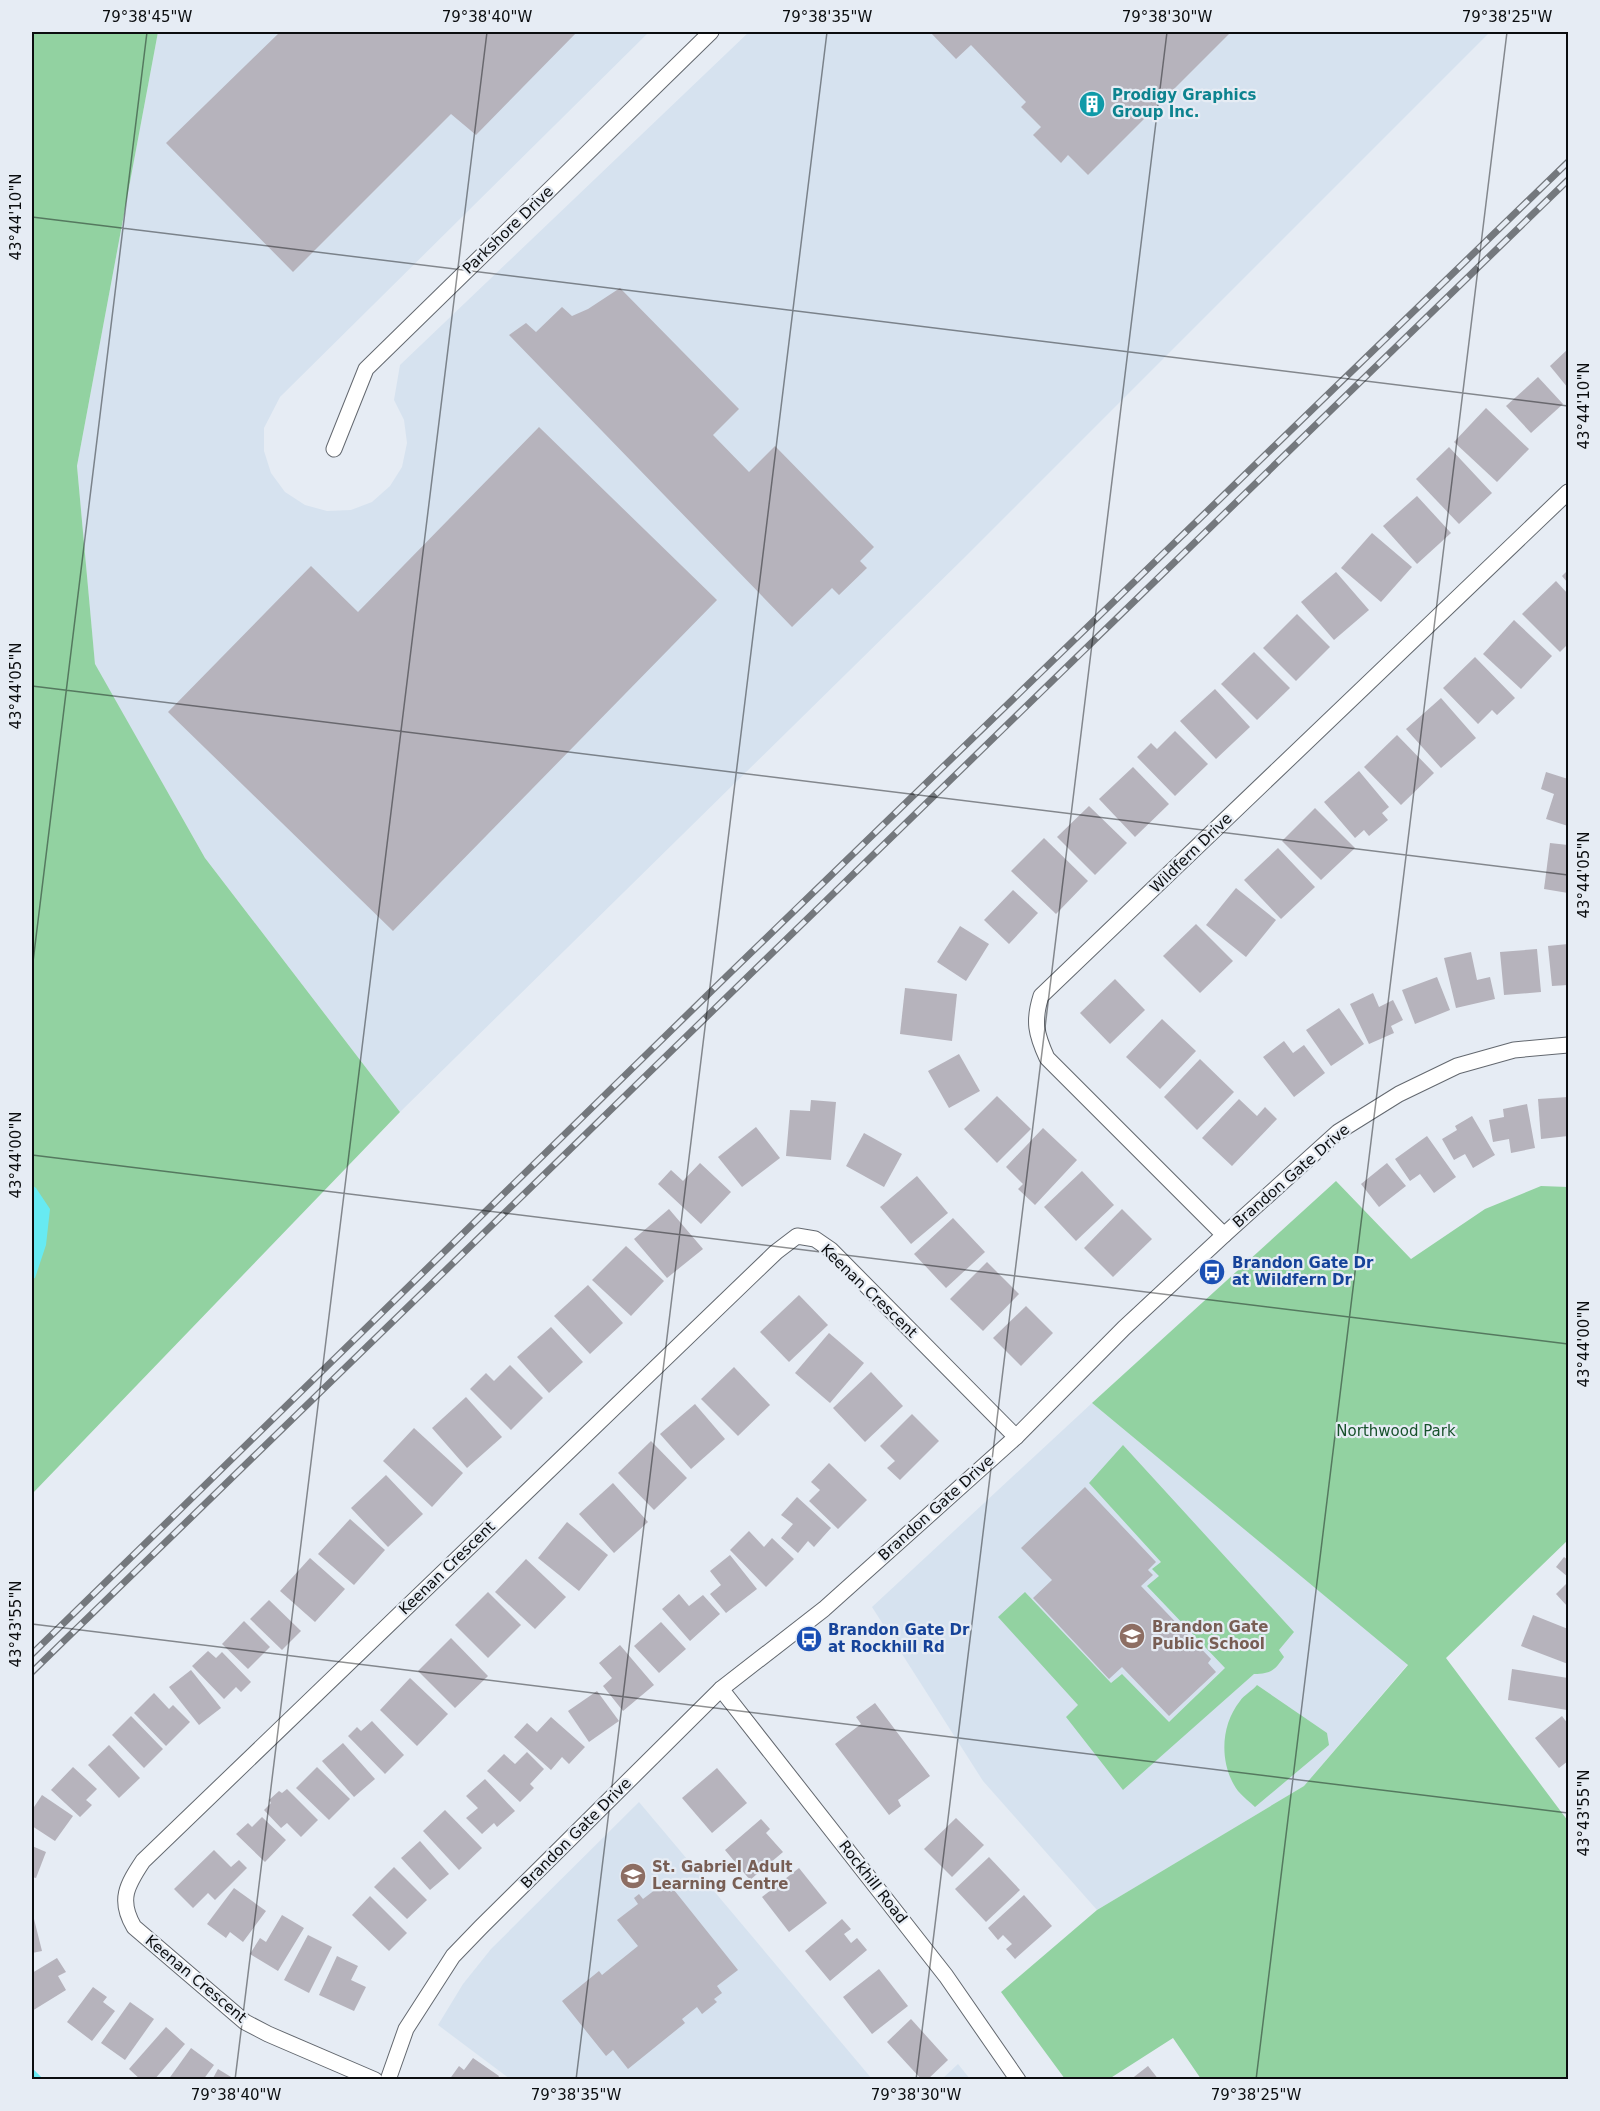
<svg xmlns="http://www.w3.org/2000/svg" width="1600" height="2111" viewBox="0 0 1600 2111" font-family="'DejaVu Sans',sans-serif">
  <rect width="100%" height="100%" fill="#e6ecf4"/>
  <g fill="#d6e2ef">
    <path d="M158,32H649L280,397L264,428V451L271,473L285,492L305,505L327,511L351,510L372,502L390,486L402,467L407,443L404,420L394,400L400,365L749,32H1490L964,558L400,1112L205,858L95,665L77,466Z"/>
    <path d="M1092,1403L1408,1664L1304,1786L1097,1910L983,1781L872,1607Z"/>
    <path d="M639,1802L872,2079H510L438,2025L463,1984L491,1949Z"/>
    <path d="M958,2064L970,2079H942Z"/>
  </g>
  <g fill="#92d2a1">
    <path d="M32,32H158L77,466L95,664L205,858L400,1112L32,1494Z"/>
    <path d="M1336,1181L1411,1259L1485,1209L1541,1186L1568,1187V1540L1446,1658L1568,1821V2079H1201L1173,2038L1109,2079H1065L1001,1992L1097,1910L1304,1786L1408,1665L1092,1403Z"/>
    <path d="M1123,1445L1294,1632L1279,1650L1284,1657C1274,1671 1272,1673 1254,1674L1123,1790L1066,1717L1078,1705L998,1617L1025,1592L1111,1683L1122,1674L1169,1722L1225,1668L1147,1586L1159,1576L1152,1569L1161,1562L1089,1483Z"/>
    <path d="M1257,1685L1327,1733L1329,1745L1255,1807C1250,1802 1243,1797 1238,1791C1219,1765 1220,1726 1240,1701C1244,1695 1252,1691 1257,1685Z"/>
  </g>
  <path fill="#67eaf2" d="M32,1185L36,1188L50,1209L46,1245L35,1278L32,1279Z"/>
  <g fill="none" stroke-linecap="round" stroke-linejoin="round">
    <path stroke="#67eaf2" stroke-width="6" d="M32,2072L40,2080"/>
  </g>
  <g fill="#b6b3bc">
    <path d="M280,32H577L476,135L451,114L293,272L166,143Z"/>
    <path d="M930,32H1231L1088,175L1068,155L1061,163L1033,135L1041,127L1021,107L1026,102L971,45L956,59Z"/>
    <path d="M620,288L739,409L713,435L749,472L775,446L874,547L860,561L867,568L839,595L832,588L792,627L509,335L526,323L536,332L562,307L572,316L588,309Z"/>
    <path d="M1568,349V388L1550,366Z"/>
    <path d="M1538,377L1563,404L1531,433L1506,406Z"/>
    <path d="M1486,408L1529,449L1497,482L1454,442Z"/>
    <path d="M539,427L717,600L393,931L168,712L311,566L358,612Z"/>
    <path d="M1449,447L1492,493L1459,524L1416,479Z"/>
    <path d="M1417,496L1451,533L1417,564L1383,526Z"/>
    <path d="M1372,533L1412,567L1381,602L1341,568Z"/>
    <path d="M1568,570V583L1562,576Z"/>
    <path d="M1336,572L1369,610L1334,640L1301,602Z"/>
    <path d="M1556,581L1568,594V644L1560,652L1522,614Z"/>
    <path d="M1297,614L1330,647L1296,681L1263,648Z"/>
    <path d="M1514,620L1552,656L1521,689L1483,654Z"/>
    <path d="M1254,652L1290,688L1257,720L1221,684Z"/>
    <path d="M1475,657L1515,698L1497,715L1492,710L1478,724L1443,688Z"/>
    <path d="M1215,689L1250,727L1216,759L1180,721Z"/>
    <path d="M1441,698L1476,738L1441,768L1406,729Z"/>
    <path d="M1175,731L1208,764L1175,796L1137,757L1151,743L1157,749Z"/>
    <path d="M1397,735L1434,773L1401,805L1364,767Z"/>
    <path d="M1133,767L1169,804L1135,837L1099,799Z"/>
    <path d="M1359,771L1389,807L1382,813L1388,820L1369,836L1364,830L1355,838L1324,802Z"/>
    <path d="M1546,772L1568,779V826L1546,819L1554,794L1541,789Z"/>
    <path d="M1089,806L1127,843L1095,875L1057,837Z"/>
    <path d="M1315,808L1355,848L1321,880L1282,841Z"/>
    <path d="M1044,838L1088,881L1056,914L1011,871Z"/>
    <path d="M1550,843L1568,845V893L1544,889Z"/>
    <path d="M1278,848L1315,887L1281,919L1244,880Z"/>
    <path d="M1236,888L1276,920L1246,957L1206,925Z"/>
    <path d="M1013,890L1038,913L1009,944L984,920Z"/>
    <path d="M1196,924L1233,961L1200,993L1163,956Z"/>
    <path d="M960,926L989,944L966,981L937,962Z"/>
    <path d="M1568,944V985L1552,986L1548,946Z"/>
    <path d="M1537,949L1541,992L1504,995L1500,952Z"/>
    <path d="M1471,952L1477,980L1490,977L1495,999L1456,1008L1444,958Z"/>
    <path d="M1437,977L1450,1010L1415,1024L1402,990Z"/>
    <path d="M1115,979L1145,1010L1110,1044L1080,1013Z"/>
    <path d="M905,988L957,994L952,1041L900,1034Z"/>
    <path d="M1373,993L1379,1007L1393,1000L1403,1020L1391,1026L1394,1033L1369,1044L1350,1004Z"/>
    <path d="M1339,1008L1364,1044L1331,1066L1306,1030Z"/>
    <path d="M1162,1019L1196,1051L1160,1089L1126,1057Z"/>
    <path d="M1284,1041L1293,1053L1304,1045L1325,1073L1294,1097L1263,1057Z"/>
    <path d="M959,1054L980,1091L949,1108L928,1071Z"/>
    <path d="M1200,1059L1234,1092L1197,1130L1164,1097Z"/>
    <path d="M997,1096L1031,1129L997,1163L964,1129Z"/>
    <path d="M1568,1097V1136L1541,1139L1538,1099Z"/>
    <path d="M1239,1099L1257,1116L1265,1107L1277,1119L1232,1166L1202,1138Z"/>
    <path d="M811,1100L836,1102L831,1160L786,1156L790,1110L810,1111Z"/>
    <path d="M1527,1104L1535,1148L1511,1153L1509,1139L1493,1142L1489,1120L1504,1117L1503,1109Z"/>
    <path d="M1472,1116L1495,1155L1473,1168L1465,1154L1454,1160L1442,1139L1457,1130L1455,1126Z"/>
    <path d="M756,1127L780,1158L742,1187L718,1157Z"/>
    <path d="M1043,1128L1077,1160L1035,1205L1018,1189L1023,1184L1006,1167Z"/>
    <path d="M864,1133L902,1154L884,1187L846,1166Z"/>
    <path d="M1427,1136L1456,1177L1434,1193L1420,1174L1410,1181L1395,1159Z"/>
    <path d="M700,1163L731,1192L701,1224L658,1184L671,1170L683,1181Z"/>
    <path d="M1387,1163L1406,1186L1379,1207L1361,1184Z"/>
    <path d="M1082,1171L1114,1205L1076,1241L1044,1207Z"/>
    <path d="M917,1176L948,1213L911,1244L880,1207Z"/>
    <path d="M669,1209L703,1249L667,1278L634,1239Z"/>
    <path d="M1122,1209L1152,1239L1113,1277L1084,1248Z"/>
    <path d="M953,1218L985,1252L946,1288L914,1254Z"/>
    <path d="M626,1246L664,1281L631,1316L592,1280Z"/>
    <path d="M987,1262L1019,1294L983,1331L950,1299Z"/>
    <path d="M588,1285L623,1323L590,1354L554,1316Z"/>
    <path d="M799,1295L828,1325L789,1362L760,1332Z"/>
    <path d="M1026,1306L1053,1333L1021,1366L993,1338Z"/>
    <path d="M551,1327L583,1362L549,1393L517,1357Z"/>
    <path d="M829,1333L864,1363L830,1403L795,1373Z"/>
    <path d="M510,1365L543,1398L511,1430L470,1389L486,1373L494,1381Z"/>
    <path d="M734,1367L770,1405L738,1436L701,1399Z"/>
    <path d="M871,1372L903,1406L865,1442L833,1408Z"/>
    <path d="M466,1397L502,1437L467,1468L432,1428Z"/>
    <path d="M695,1404L725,1439L691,1469L660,1434Z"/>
    <path d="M912,1414L939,1441L900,1480L887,1468L895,1461L880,1446Z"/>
    <path d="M414,1428L463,1473L432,1507L383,1461Z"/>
    <path d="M651,1441L687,1478L654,1510L618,1473Z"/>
    <path d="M829,1463L867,1500L838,1529L809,1501L820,1490L811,1482Z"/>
    <path d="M386,1475L423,1514L388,1547L351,1508Z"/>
    <path d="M613,1483L648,1522L614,1553L579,1514Z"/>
    <path d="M1085,1487L1156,1562L1148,1570L1153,1575L1141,1586L1211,1659L1208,1663L1216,1672L1169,1716L1122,1667L1109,1679L1033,1598L1052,1580L1021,1548Z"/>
    <path d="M797,1497L831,1528L814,1547L808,1541L798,1553L781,1538L793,1524L781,1515Z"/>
    <path d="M350,1519L385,1550L354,1585L318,1554Z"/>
    <path d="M567,1522L608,1555L579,1591L538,1558Z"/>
    <path d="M749,1531L764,1547L772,1538L794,1559L766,1587L730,1550Z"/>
    <path d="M730,1555L757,1589L726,1613L710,1594L721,1585L710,1571Z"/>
    <path d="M1564,1557L1568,1560V1577L1556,1567Z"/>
    <path d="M310,1558L345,1589L315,1622L280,1591Z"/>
    <path d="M526,1559L566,1597L535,1629L495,1592Z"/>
    <path d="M1568,1582V1607L1556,1594Z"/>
    <path d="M488,1592L521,1625L488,1658L455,1625Z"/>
    <path d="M679,1594L689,1606L703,1595L720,1614L690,1641L662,1609Z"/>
    <path d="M269,1600L301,1631L282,1650L250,1619Z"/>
    <path d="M1533,1615L1568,1629V1664L1521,1646Z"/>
    <path d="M244,1621L270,1647L248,1669L222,1644Z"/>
    <path d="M661,1622L686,1649L659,1673L634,1646Z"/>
    <path d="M451,1638L488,1676L455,1708L418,1671Z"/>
    <path d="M620,1645L654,1685L623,1711L603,1686L612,1678L599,1663Z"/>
    <path d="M208,1651L216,1658L222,1652L251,1682L241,1692L236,1687L224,1699L192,1666Z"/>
    <path d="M1512,1669L1568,1678L1567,1710L1508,1700Z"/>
    <path d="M191,1670L221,1708L199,1725L169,1687Z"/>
    <path d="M410,1678L448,1714L417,1746L380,1710Z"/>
    <path d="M597,1691L619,1721L589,1742L568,1711Z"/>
    <path d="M154,1693L169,1709L173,1705L190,1722L166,1746L134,1713Z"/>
    <path d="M875,1703L930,1776L898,1800L901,1806L889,1815L835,1744L861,1724L856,1717Z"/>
    <path d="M131,1716L163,1749L144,1768L112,1735Z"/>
    <path d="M1562,1716L1568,1724V1761L1559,1768L1535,1738Z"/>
    <path d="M551,1717L585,1747L569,1764L562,1757L551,1770L514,1737L527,1723L537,1732Z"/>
    <path d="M372,1721L404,1755L385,1774L348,1736L357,1727L361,1731Z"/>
    <path d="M343,1743L375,1779L354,1797L322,1761Z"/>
    <path d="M109,1745L140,1778L119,1798L88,1765Z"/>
    <path d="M527,1752L544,1769L530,1784L534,1788L520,1802L487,1771L504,1754L515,1764Z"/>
    <path d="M73,1767L97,1789L86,1800L92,1805L80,1817L51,1790Z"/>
    <path d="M317,1767L350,1799L329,1820L296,1788Z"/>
    <path d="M717,1768L747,1803L712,1833L682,1798Z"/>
    <path d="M485,1779L515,1811L497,1827L494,1823L482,1834L466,1818L478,1808L466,1796Z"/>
    <path d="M287,1789L318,1820L301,1837L287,1823L281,1828L264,1810L271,1803L269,1800L279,1791L282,1793Z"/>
    <path d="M42,1795L73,1816L55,1841L32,1826V1810Z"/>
    <path d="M445,1810L482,1848L459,1870L423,1831Z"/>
    <path d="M262,1817L286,1840L265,1862L236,1834L248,1823L252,1827Z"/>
    <path d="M956,1818L984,1845L952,1877L924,1849Z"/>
    <path d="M761,1819L770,1829L766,1833L783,1852L750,1880L725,1850Z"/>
    <path d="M420,1841L449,1874L430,1890L401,1858Z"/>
    <path d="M32,1846L46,1852L36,1878L32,1877Z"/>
    <path d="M214,1850L231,1867L239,1860L247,1868L215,1900L208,1893L193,1908L174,1889Z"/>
    <path d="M989,1857L1020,1890L986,1922L955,1889Z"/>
    <path d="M394,1867L427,1900L407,1919L374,1887Z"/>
    <path d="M799,1868L827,1903L789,1932L762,1897Z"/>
    <path d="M664,1883L671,1892L674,1890L738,1970L717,1986L722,1993L714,1999L717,2002L702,2014L697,2007L682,2019L685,2023L628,2069L613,2050L606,2056L562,2001L599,1971L602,1975L638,1946L617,1920L638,1904L634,1898L639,1894L643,1899Z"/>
    <path d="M234,1888L266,1911L243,1942L230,1932L226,1938L207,1924Z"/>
    <path d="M1024,1895L1052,1926L1015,1959L1006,1949L1012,1944L1003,1935L998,1940L988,1928Z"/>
    <path d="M370,1896L407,1933L389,1951L352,1915Z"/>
    <path d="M282,1915L304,1928L278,1971L250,1954L260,1938L266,1942Z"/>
    <path d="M32,1919H34L42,1951L32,1953Z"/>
    <path d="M842,1919L851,1929L844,1934L851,1943L857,1938L867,1950L830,1981L805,1951Z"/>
    <path d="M308,1935L332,1947L309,1993L284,1980Z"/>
    <path d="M337,1956L358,1966L351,1980L366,1987L354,2011L319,1995Z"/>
    <path d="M57,1958L66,1972L58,1976L66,1990L32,2011V1973Z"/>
    <path d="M879,1969L908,2006L872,2034L843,1997Z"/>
    <path d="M93,1987L107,1997L103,2002L115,2011L92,2041L67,2022Z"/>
    <path d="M130,2002L154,2019L125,2060L101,2043Z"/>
    <path d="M911,2019L948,2060L927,2080H922L887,2042Z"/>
    <path d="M166,2027L185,2044L154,2080H141L129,2069Z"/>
    <path d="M191,2048L214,2065L203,2080H168Z"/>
    <path d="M473,2058L499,2076L497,2080H449L459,2066L464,2070Z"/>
    <path d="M1148,2066L1159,2080H1130Z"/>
    <path d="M218,2069L236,2080H212Z"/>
  </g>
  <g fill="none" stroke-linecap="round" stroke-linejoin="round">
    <defs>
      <g id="minor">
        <path d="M334,449L366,369L711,32"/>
        <path d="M1224,1235L1047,1058C1036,1034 1033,1021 1041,996L1568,492"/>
        <path d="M721,1689L946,1976L1018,2080"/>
        <path d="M375,2080L268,2034L245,2022L134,1927C118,1900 127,1885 143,1861L776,1252L797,1236L815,1239L831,1250L1016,1437"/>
        <path d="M388,2080L406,2029L453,1956L481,1927L721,1689L824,1609L1016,1437L1124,1328L1224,1235L1338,1132L1399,1094L1457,1066L1514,1050L1568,1045"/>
      </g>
    </defs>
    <use href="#minor" stroke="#63686f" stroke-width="17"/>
    <use href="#minor" stroke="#fff" stroke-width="15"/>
    <defs>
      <g id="rail">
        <path d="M32,1654L730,973L1568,162"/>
        <path d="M32,1672L1568,180"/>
      </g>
    </defs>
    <use href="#rail" stroke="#74787d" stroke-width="7"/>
    <use href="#rail" stroke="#e6ecf4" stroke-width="4.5" stroke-dasharray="14" stroke-linecap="butt"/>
  </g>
  <path fill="none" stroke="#0b0d0f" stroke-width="1.5" stroke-opacity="0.45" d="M32,217L1568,406M32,686L1568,875M32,970L147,32M32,1155L1568,1344M32,1624L1568,1813M235,2080L487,32M576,2080L827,32M916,2080L1167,32M1256,2080L1507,32"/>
  <defs>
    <symbol id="building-disc" viewBox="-11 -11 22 22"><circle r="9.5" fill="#0f9aa8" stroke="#e6ecf4"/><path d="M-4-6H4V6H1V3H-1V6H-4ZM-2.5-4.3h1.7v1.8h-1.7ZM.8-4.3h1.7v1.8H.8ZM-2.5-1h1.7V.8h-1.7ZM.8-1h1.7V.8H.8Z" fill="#fff"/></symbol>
    <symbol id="bus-disc" viewBox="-11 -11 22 22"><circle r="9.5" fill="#1a4fb4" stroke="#e6ecf4"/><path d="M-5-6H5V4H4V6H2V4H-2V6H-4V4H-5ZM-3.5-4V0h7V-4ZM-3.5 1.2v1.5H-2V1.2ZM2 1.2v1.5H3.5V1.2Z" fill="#fff"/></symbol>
    <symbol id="school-disc" viewBox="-11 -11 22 22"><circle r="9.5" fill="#8d6e63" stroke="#e6ecf4"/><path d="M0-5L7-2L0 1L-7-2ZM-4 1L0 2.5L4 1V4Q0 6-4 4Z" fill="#fff"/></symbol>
  </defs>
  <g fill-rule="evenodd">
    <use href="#building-disc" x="1077" y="89" width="30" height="30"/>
    <use href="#bus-disc" x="1197" y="1257" width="30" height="30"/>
    <use href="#school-disc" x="1117" y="1621" width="30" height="30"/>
    <use href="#bus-disc" x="794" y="1624" width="30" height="30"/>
    <use href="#school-disc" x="618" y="1861" width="30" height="30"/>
  </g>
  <g text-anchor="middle" stroke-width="4.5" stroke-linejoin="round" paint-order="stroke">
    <g font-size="15" font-weight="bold" fill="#0d838f" stroke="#e6ecf4" text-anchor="start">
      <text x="1112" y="100">Prodigy Graphics<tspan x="1112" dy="17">Group Inc.</tspan></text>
    </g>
    <g font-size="15" fill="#0b0d0f" stroke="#e6ecf4">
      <text transform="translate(508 230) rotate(-44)" y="5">Parkshore Drive</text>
      <text transform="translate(1191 853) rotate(-44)" y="5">Wildfern Drive</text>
      <text transform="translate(1291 1176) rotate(-41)" y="5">Brandon Gate Drive</text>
      <text transform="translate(869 1291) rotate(44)" y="5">Keenan Crescent</text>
      <text transform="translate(936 1508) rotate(-42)" y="5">Brandon Gate Drive</text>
      <text transform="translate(447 1568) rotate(-44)" y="5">Keenan Crescent</text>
      <text transform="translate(576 1833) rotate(-45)" y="5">Brandon Gate Drive</text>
      <text transform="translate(873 1882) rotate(52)" y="5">Rockhill Road</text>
      <text transform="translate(196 1979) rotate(40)" y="5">Keenan Crescent</text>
    </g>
    <g font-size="15" font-weight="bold" fill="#164399" stroke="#e6ecf4" text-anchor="start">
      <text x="1232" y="1268">Brandon Gate Dr<tspan x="1232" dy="17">at Wildfern Dr</tspan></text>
      <text x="828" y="1635">Brandon Gate Dr<tspan x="828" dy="17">at Rockhill Rd</tspan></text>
    </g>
    <g font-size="15" fill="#18522c" stroke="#e6ecf4">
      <text x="1396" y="1436">Northwood Park</text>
    </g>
    <g font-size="15" font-weight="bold" fill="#785e54" stroke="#e6ecf4" text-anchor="start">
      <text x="1152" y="1632">Brandon Gate<tspan x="1152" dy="17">Public School</tspan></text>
      <text x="652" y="1872">St. Gabriel Adult<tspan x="652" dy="17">Learning Centre</tspan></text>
    </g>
  </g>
  <rect width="1600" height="2111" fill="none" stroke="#e6ecf4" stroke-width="66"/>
  <rect x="33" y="33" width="1534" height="2045" fill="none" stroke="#0b0d0f" stroke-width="2"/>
  <g font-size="15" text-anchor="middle" fill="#0b0d0f">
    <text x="147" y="22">79°38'45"W</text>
    <text x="487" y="22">79°38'40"W</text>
    <text x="827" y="22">79°38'35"W</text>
    <text x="1167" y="22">79°38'30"W</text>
    <text x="1507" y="22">79°38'25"W</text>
    <text transform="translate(16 217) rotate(-90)" y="5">43°44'10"N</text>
    <text transform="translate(1584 406) rotate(-90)" y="5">43°44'10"N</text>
    <text transform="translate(16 686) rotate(-90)" y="5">43°44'05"N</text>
    <text transform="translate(1584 875) rotate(-90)" y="5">43°44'05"N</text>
    <text transform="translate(16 1155) rotate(-90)" y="5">43°44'00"N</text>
    <text transform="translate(1584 1344) rotate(-90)" y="5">43°44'00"N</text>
    <text transform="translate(16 1624) rotate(-90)" y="5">43°43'55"N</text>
    <text transform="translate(1584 1813) rotate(-90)" y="5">43°43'55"N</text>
    <text x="236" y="2100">79°38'40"W</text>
    <text x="576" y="2100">79°38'35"W</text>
    <text x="916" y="2100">79°38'30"W</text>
    <text x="1256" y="2100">79°38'25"W</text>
  </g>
</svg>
